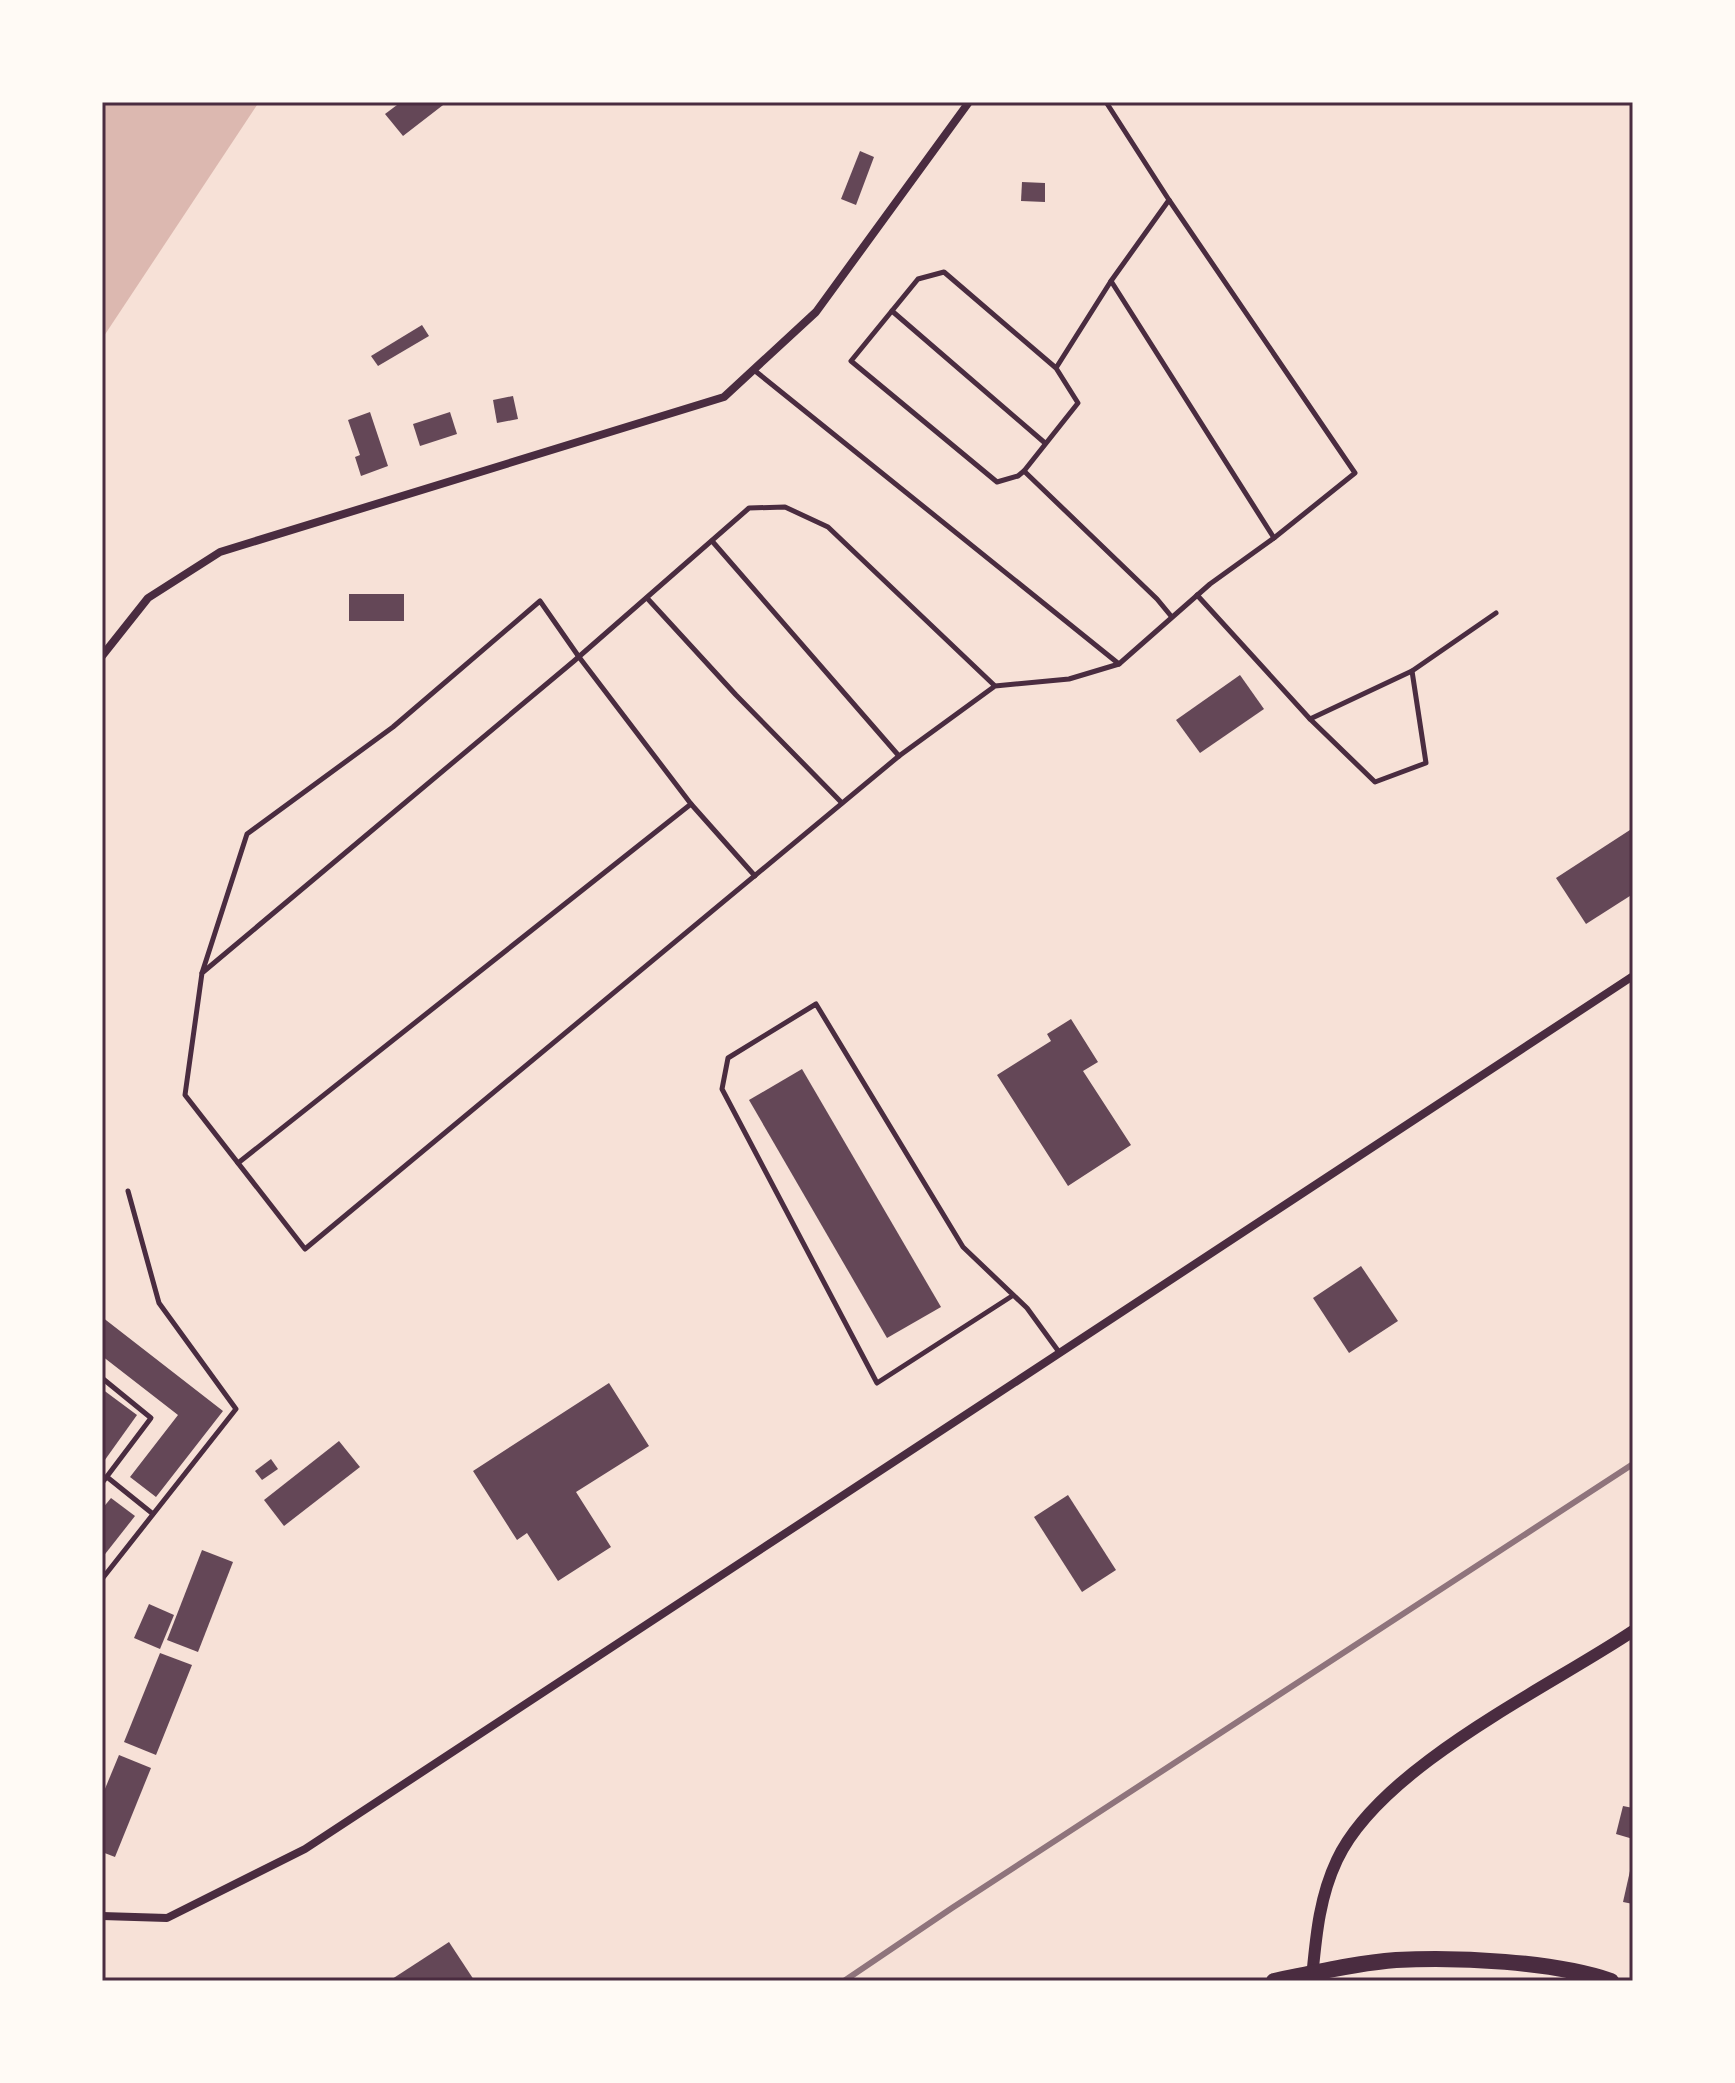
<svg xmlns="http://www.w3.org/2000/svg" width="1735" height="2083" viewBox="0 0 1735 2083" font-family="Jost,sans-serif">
  <rect width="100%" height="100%" fill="#f7e1d7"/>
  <path fill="#dcb8b0" d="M102,102H259L102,339Z"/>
  <g fill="#644757">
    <path d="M401,102H447L403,136L385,114Z"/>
    <path d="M860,151L874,157L856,205L841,199Z"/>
    <path d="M1022,182L1045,183V202L1021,201Z"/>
    <path d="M422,325L429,336L378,366L371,356Z"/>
    <path d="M513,396L518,419L497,423L493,400Z"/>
    <path d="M370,412L388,466L361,476L355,457L360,455L348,420Z"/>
    <path d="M450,412L457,434L420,446L413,424Z"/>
    <rect x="349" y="594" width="55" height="27"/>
    <path d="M1240,675L1264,709L1200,753L1176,720Z"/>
    <path d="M1633,828V894L1586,924L1556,878Z"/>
    <path d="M1071,1019L1098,1062L1083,1071L1131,1145L1068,1186L997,1075L1051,1041L1047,1034Z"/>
    <path d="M802,1069L941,1307L887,1338L749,1100Z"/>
    <path d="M1361,1266L1398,1321L1349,1353L1313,1298Z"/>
    <path d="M102,1317L223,1411L156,1497L130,1477L178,1415L102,1356Z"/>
    <path d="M609,1383L649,1446L576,1492L611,1547L558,1581L527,1533L517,1540L473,1471Z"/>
    <path d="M102,1389L137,1415L102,1464Z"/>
    <path d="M339,1441L360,1467L284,1526L264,1500Z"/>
    <path d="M271,1459L278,1469L262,1480L255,1471Z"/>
    <path d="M1068,1495L1116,1570L1082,1592L1034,1517Z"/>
    <path d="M111,1498L135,1516L102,1558V1509Z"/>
    <path d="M202,1550L233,1562L198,1652L167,1640Z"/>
    <path d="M149,1604L174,1615L160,1649L134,1638Z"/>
    <path d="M160,1653L192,1665L156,1755L124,1742Z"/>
    <path d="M119,1755L151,1768L115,1857L102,1852V1796Z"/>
    <path d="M1623,1806L1633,1808V1839L1616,1834Z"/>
    <path d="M1632,1862H1633V1904L1623,1902Z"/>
    <path d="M449,1942L474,1980L472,1981H389Z"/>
  </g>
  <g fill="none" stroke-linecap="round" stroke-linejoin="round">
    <g stroke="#4a2c40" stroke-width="5">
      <path d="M1111,281L1274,538"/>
      <path d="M892,311L1045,443"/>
      <path d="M1056,368L1078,403L1024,471L1018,476L997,482L851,361L918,279L944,272L1056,368L1111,281L1169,200"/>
      <path d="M754,370L1119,664L1210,584L1274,538L1355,473L1169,200L1106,102"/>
      <path d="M1024,471L1157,599L1171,616"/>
      <path d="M712,541L899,756"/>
      <path d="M1197,595L1310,719L1375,782L1426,763L1412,671L1496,613"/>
      <path d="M647,598L736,695L842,803"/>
      <path d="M995,686L828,527L785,507L749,508L574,661L202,973L185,1095L305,1249L899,756L995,686L1069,679L1119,664"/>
      <path d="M1310,719L1412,671"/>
      <path d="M691,804L755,876"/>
      <path d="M202,973L247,834L393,727L540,601L579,657L691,804L238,1163"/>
      <path d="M1012,1296L877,1383L722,1089L728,1058L816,1004L963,1247L1027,1308L1059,1352"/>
      <path d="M102,1378L151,1418L102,1483"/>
      <path d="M107,1477L153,1514"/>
      <path d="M102,1579L236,1409L159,1303L128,1191"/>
    </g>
    <g stroke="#4a2c40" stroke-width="8">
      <path d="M102,656L148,598L220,552L724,397L816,312L969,102"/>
      <path d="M102,1916L167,1918L305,1849L1633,976"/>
    </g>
    <path stroke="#4a2c40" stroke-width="12" d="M1312,1978C1316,1937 1319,1898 1337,1860C1381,1766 1548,1688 1633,1631"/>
    <path stroke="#4a2c40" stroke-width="16" d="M1274,1981C1314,1973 1356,1963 1396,1960C1459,1957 1552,1961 1611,1981"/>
    <path stroke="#8f747c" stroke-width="6" d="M844,1981L952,1908L1633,1464"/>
  </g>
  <rect width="1735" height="2083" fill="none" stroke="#fffaf5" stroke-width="208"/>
  <rect x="104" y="104" width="1527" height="1875" fill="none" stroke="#4a2c40" stroke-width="3"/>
</svg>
